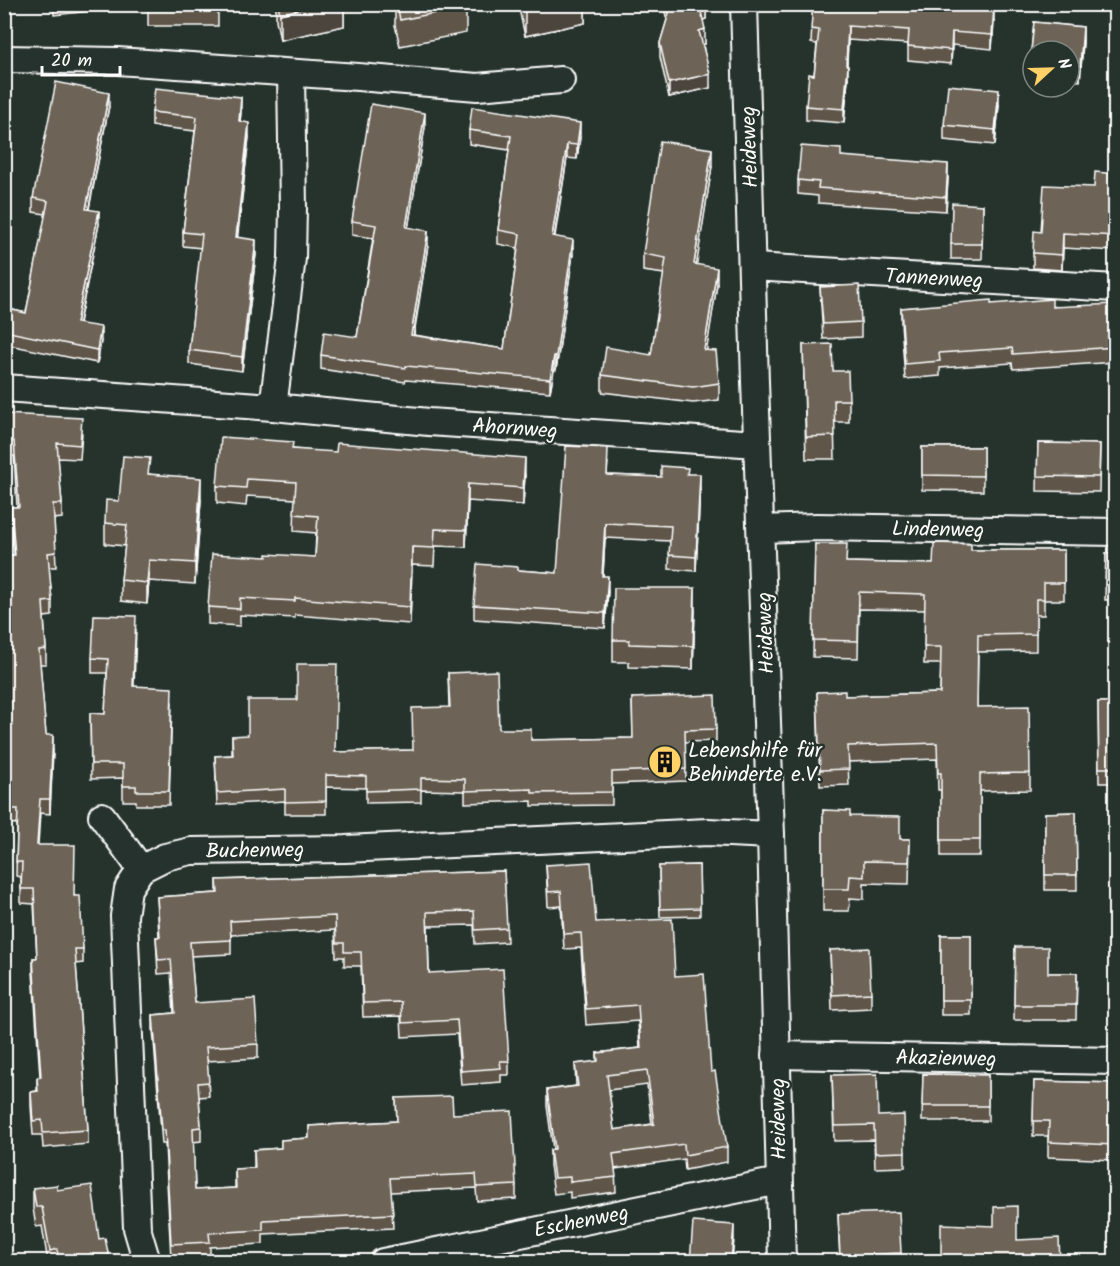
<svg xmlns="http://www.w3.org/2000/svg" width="1120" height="1266" viewBox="0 0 1120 1266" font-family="Kalam,sans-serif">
  <rect width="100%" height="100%" fill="#26332d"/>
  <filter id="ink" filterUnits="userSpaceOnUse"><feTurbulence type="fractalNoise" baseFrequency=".0167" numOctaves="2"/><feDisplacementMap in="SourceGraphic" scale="12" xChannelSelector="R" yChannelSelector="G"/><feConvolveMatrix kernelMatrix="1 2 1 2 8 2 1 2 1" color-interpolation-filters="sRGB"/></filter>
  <g filter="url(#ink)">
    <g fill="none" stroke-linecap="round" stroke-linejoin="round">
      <defs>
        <g id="minor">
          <path d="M744,4L755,382L771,835L782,1262"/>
          <path d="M4,59L117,61L358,77L477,87L561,80"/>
          <path d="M753,267L1116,288"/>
          <path d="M4,388L273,407L429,422L757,444"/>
          <path d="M273,407L292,258L293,208L291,73"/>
          <path d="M761,529L817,527L1116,532"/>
          <path d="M102,816L141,869"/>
          <path d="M776,1055L1116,1061"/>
          <path d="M147,1262L137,1228L124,916L128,889L141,869L165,857L191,851L345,849L708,832L771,835"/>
          <path d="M383,1262L779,1181"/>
        </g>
      </defs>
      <use href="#minor" stroke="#fff" stroke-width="30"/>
      <use href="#minor" stroke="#26332d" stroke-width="26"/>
    </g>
    <g fill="#5e554a" stroke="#fff" stroke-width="1.5" fill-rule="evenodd">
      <path d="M53,4H100V10L54,15Z"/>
      <rect x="148" y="4" width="70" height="22"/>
      <path d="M276,4H347L344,5V26L280,40L276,20Z"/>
      <path d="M395,4H466V33L400,46L395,25Z"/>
      <path d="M519,4H585V23L525,36L519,9Z"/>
      <path d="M663,4H706V19L703,20L705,44H703L710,88L669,97L660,57V43L667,20Z"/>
      <path d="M813,4L994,21L992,49L952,45L951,64L908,60V44L848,40L847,65L848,79L844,123L806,120V106L814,75L817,44L811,43Z"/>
      <path d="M1034,22L1083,27V42L1080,81L1069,80V51H1033V76H1030V61Z"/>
      <path d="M999,105L995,145L944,140V125Z"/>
      <path d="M109,106L89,209L99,224L79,323L101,341L97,363L4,344V308L26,313L46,214L33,212V198Z"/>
      <path d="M241,111L240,122L249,137L237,238L256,254L242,371L189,364V350L201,248L183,246V232L195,131L152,126V112Z"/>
      <path d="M425,127L408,228L428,245L414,335L504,349L518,248L498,244V230L509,150L469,144V130L580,137L577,159L567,158L555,236L573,254L556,370H554L550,392L406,380L405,382L321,369V355L357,337L373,238L352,235V221Z"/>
      <path d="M841,156L948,178L946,211L818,203V196L798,194V180Z"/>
      <path d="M712,166L696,264L717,284L706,350L719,383V400L693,403L602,392V375L651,355L664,274L643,271V254Z"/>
      <path d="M1116,174V251L1063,248L1062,270L1033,268V253L1041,232L1094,187Z"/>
      <path d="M983,205L982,259H951V244Z"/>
      <path d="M820,287L861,322V337L823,339Z"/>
      <path d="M991,304L1116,309V362L1013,369L1012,363L940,368V376L905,379L901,323V308Z"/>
      <path d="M803,345L833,371L849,400V422H834L835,459H806Z"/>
      <path d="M4,414L82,433L80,459L58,458L62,504V518L54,519L56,567H49L52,601V616L44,617L46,649V664H40L46,735L53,750L50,807V814L40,813L38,845L75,896L83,949V963L76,964L88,1130V1144L43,1148L42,1135H33L31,1106V1092L37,1091V1078L40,1077L33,972V958H37L34,904L21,903V877L16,876L17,824L8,823L11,748H7L8,717L4,718V602L8,601L5,570V556L14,555L11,507H17L14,456L4,455Z"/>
      <path d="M1038,443L1100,444L1099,492L1037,491Z"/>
      <path d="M922,447H983V491L922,490Z"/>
      <path d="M293,449L525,475L523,505L468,501L466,547L435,546L434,566L412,565L410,624L295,615V618L240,615V626L208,624V607L267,557H315L316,533L294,531L295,499L247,496L246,506L217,503V486Z"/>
      <path d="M608,462L607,475L661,477L688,474L700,488L696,571L669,569L670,541L605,538L603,576L608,591L605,628L474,619V605L518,570L557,573Z"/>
      <path d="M150,474L201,500L195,584L149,581L147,604L121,601V580L125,546L105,544V523L119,501Z"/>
      <path d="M815,544L847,562L933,564L971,550H1064V600H1044V615H1036V651L978,652L977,707L1030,773V790L980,791V856H941V790H938L937,759L848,762L849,785L820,786L817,692L845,696L940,693L941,664H924L925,610L859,609L858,658L813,657Z"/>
      <path d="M1106,553L1116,554V637H1114L1115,600H1105Z"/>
      <path d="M695,610L693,669L629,667V662H613V640Z"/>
      <path d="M136,630L134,686L172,702L169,805H136V801H123V778L91,779L90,713L105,714L107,673H92V658Z"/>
      <path d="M448,673L499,729L531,740L633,738L632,698L716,729V741L685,742L686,781L612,784V805L532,806V801L465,803V791L421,790V802L366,803V788L326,787V814H285V801L217,805L215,756L232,755V736L336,752L413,750L449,707Z"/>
      <path d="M1098,702H1116V783H1099Z"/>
      <path d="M823,810L850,816L900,839H910L909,884L864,883V899L850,898L849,911H823Z"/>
      <path d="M1076,812L1077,890H1045V813Z"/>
      <path d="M546,865L596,922L675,976L711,1072L727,1147V1162L685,1170L684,1159L615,1169L616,1192L570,1198V1192L554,1194L550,1165V1150L553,1149L547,1106V1090L576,1086L575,1064L597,1062V1053L640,1048L638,1021L586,1025L581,948L564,949L561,906L548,907ZM647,1085L652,1124L614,1130L609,1090Z"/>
      <path d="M699,865L700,916L660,917L659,866Z"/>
      <path d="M504,871L507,942L475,944L474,925L428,926L429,973L509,1061V1075H501V1082L461,1085L457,1034L402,1037L401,1016L363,1017L361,966H344V957H336L335,930L231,935V954L191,956L195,1003L258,1044V1058L207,1061L209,1096L199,1097L201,1127V1141L193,1142L195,1190L235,1188V1169L254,1168V1150L281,1148V1140L309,1138V1126L397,1121L396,1098L453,1114L516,1185V1199L477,1201L476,1188L391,1192L393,1228L263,1234V1244L210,1247V1256L171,1258L165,1144H162L153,1029V1015L174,1013L171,973L158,974L156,937H159L157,897L217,893V880Z"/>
      <rect x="941" y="935" width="30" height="80"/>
      <path d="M1111,938H1116V1000H1110Z"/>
      <path d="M1015,947L1048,973H1077L1076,1020H1014Z"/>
      <path d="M830,950L871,993V1008L832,1010Z"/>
      <path d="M923,1074L988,1075V1121H922Z"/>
      <path d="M832,1075L878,1116L905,1152V1167L875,1168L874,1140L834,1141Z"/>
      <path d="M1034,1081L1116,1083L1115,1160L1048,1157V1136H1033Z"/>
      <path d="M33,1188L57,1190L99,1239L110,1262H48L42,1226L36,1227L33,1208Z"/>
      <path d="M838,1214L901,1253V1262H840Z"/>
    </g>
    <g fill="#4c453c" stroke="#fff" stroke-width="1.5">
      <path d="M321,4H344V26L280,40V14Z"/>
      <path d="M537,4H585V23L525,36V7Z"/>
      <path d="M706,5V19L700,21V7Z"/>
      <path d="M994,7V21L992,49V35Z"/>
      <path d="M848,26V40L846,79V65Z"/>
      <path d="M1083,27V42L1080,81V66Z"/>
      <path d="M705,29V44L699,45V31Z"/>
      <path d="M952,32V45L951,64V50Z"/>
      <path d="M848,66V79L844,123V109Z"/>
      <path d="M710,74V88L669,97V83Z"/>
      <path d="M999,90V105L995,145V130Z"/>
      <path d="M109,93V106L86,222V209Z"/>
      <path d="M241,97V111L239,135V121Z"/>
      <path d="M425,113V127L406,241V227Z"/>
      <path d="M249,123V137L236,251V237Z"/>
      <path d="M580,123V137L577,159V145Z"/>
      <path d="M567,144V158L552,250V236Z"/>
      <path d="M712,149V166L694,281V264Z"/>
      <path d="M948,164V178L946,211V197Z"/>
      <path d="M99,211V224L76,336V323Z"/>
      <path d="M428,231V245L411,349V335Z"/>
      <path d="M1063,233V248L1062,270V255Z"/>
      <path d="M256,240V254L242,371V357Z"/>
      <path d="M573,240V254L556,370V356Z"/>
      <path d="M717,268V284L704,367V350Z"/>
      <path d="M101,327V341L97,363V350Z"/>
      <path d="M554,356V370L550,392V379Z"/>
      <path d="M525,458V475L523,505V488Z"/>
      <path d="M700,474V488L696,571V557Z"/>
      <path d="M201,478V500L195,584V563Z"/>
      <path d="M468,484V501L466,547V530Z"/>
      <path d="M605,523V538L602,590V576Z"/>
      <path d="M412,547V565L410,624V607Z"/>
      <path d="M149,560V581L147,604V583Z"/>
      <path d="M608,576V591L605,628V613Z"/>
      <path d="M695,588V610L693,669V646Z"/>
      <path d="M53,735V750L50,814V799Z"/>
      <path d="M734,1225V1240L732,1262H731Z"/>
    </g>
    <g fill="#6d6356" stroke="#fff" stroke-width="1.5" fill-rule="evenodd">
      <path d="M278,4H321L280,14Z"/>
      <path d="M397,4H466V7L400,20Z"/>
      <path d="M524,4H537L525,7Z"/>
      <path d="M667,4H706L700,7L705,29L699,31L710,74L669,83L660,43L669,13Z"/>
      <path d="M813,4H902L933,7V4H970L994,7L992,35L952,32L951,50L908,46L909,30L848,26L846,65L848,66L844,109L806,106L809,74L814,75L819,30L811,29Z"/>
      <path d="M1034,22L1083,27L1080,66L1069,65V51H1033V61H1030Z"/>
      <path d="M56,82L109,93L86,209L99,211L76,323L101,327L97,350L4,331V308L26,313L48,201L33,198Z"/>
      <path d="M948,85L999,90L995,130L944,125Z"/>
      <path d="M155,88L241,97L239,121L249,123L236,237L256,240L242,357L189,350L202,234L183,232L197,117L152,112Z"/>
      <path d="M371,104L425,113L406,227L428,231L411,335L504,349L520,234L498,230L511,136L469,130L472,107L580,123L577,145L567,144L552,236L573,240L556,356H554L550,379L406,366L405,368L321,355L324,332L357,337L376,225L352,221Z"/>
      <path d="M660,141L712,149L694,264L717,268L704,350L716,351L719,383L693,387L602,375L606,347L651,355L666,258L643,254Z"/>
      <path d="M801,146L841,149V156L948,164L946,197L818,188L819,182L798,180Z"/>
      <path d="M1095,172L1116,174V236L1063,233L1062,255L1033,253L1034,231L1041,232L1044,185L1094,187Z"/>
      <path d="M952,203L983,205L982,244H951Z"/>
      <path d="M859,285L861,322L823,324L820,287Z"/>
      <path d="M1052,299V307L1115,304L1116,347L1013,354L1012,348L939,353L940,361L905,364L901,308L991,300V304Z"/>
      <path d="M832,344L833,371H848L849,400H834L835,436L806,437L803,345Z"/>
      <path d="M4,414L82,418L80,445L57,443L62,504H53L56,552L48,553L52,601L43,602L46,649L39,650L46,735H53L50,793V799H40L37,845H75L74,896H80L83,949H75L88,1130L43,1133L42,1120L33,1121L31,1092L38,1091L37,1078L41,1077L33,958H37L34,889H21L22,862H16L18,809H8L11,734H7L9,703H4V602L9,601L5,556L15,555L11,507H19L14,441H4Z"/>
      <path d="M221,437L293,442L292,449L336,452L337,443L525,458L523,488L468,484L466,530L435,529L434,548L412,547L410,607L295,598V601L240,598V609L208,607L212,554L267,557V554L315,557L318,516L294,514L296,482L247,479L246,488L217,486Z"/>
      <path d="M1038,443L1100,444L1099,477L1037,476Z"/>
      <path d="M566,446L608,448L607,475L661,477V466L688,468L687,474H700L696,557L669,555L671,526L605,523L602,576H608L605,613L474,605L477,564L518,567V570L557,573Z"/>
      <path d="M922,447H983V476L922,475Z"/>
      <path d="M123,456L150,458L148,474L201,478L195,563L149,560L147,583L121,580L127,525L105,523L106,500L119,501Z"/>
      <path d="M934,543L971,544V550H1064V583H1044V599H1036V634L978,635L977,707L1029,706L1030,773L980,774V840H941V773H938L937,743L848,746L849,769L820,770L817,692L845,691V696L940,693L941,647H924L925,594L859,592L858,641L813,640L815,544H847L846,562L933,564Z"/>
      <path d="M1106,553L1116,554V622H1114L1115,585H1105Z"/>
      <path d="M614,588H695L693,646L629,644V640H613Z"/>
      <path d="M94,615L136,616L133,686L172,688L169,791H136V786H123V764H91L90,713L105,714L108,659L92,658Z"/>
      <path d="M297,664H337L335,752L413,750L412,708L450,707L448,673L497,671L499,729H531V740L633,738L632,698L715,695L716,729L685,730L686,769L612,772V792L532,793V789L465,791V779L421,778V789L366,791V776L326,775V801L285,802V789L217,793L215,756L233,755L232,736L248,735V700H297Z"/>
      <path d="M1098,702H1116V768H1099Z"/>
      <path d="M823,810L850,811V816L900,817V839H910L909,862L864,861V877L850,876L849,889H823Z"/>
      <path d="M1076,812L1077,875H1045V813Z"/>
      <path d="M591,862L596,922L672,919L675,976L704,974L711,1072L715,1071L727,1147L685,1155L684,1144L613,1154L616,1177L570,1182V1177L554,1178L550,1150L555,1149L547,1090L578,1086L575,1064L598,1061L597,1053L641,1048L638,1005L586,1009L581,933L564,934L561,891L548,892L546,865ZM647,1070L654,1124L614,1130L607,1075Z"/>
      <path d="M699,865L700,908L660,909L659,866Z"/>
      <path d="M504,871L507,928L475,930L474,911L427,912L429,973L503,969L509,1061H500L501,1068L461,1071L457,1020L402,1023L401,1002L363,1003L361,952H344V943H336L335,916L230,921L231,940L190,942L195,1003L255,999L258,1044L206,1047L209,1082L198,1083L201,1127L193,1128L195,1190L236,1188L235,1169L255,1168L254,1150L281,1148V1140L309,1138V1126L397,1121L396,1098L452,1096L453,1114L512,1111L516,1185L477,1187L476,1174L390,1178L393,1214L263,1220V1230L209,1233L210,1242L171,1244L165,1130H162L153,1015L175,1013L171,959L158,960L156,937H160L157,897L218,893L217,880Z"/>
      <rect x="941" y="935" width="30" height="65"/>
      <path d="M1111,938H1116V985H1110Z"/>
      <path d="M1015,947H1048V973H1077L1076,1005H1014Z"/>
      <path d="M869,948L871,993L832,995L830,950Z"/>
      <path d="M877,1074L878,1116L904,1115L905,1152L875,1153L874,1125L834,1126L832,1075Z"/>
      <path d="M923,1074L988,1075V1106H922Z"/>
      <path d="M1034,1081L1116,1083L1115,1145L1048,1142L1049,1121H1033Z"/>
      <path d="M57,1185V1190L92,1185L99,1239L105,1238L110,1262H59L57,1249L50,1251L42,1207H36L33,1188Z"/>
      <path d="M1017,1206V1240L1059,1238L1060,1262H941V1224L994,1226V1207Z"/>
      <path d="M899,1212L901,1253L840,1256L838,1214Z"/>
      <path d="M693,1222L734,1225L731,1262H690Z"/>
    </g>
  </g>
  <defs>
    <symbol id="building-disc" viewBox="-11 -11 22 22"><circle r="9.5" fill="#ffd166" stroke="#26332d"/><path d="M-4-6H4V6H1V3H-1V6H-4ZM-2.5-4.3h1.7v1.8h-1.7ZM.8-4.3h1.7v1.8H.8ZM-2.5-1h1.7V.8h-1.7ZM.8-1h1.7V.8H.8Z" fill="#111"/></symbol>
  </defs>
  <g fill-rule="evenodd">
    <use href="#building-disc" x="646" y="743" width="38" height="38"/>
  </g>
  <g text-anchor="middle" stroke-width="5" stroke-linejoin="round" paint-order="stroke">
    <g font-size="21" fill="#fff" stroke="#26332d">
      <text transform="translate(749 147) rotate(-92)" y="7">Heideweg</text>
      <text transform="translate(934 278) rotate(3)" y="7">Tannenweg</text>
      <text transform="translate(515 428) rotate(4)" y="7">Ahornweg</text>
      <text transform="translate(938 529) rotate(1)" y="7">Lindenweg</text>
      <text transform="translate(765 633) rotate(-92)" y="7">Heideweg</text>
      <text transform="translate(255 850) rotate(-1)" y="7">Buchenweg</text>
      <text transform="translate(946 1058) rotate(1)" y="7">Akazienweg</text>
      <text transform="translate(778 1119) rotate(-91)" y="7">Heideweg</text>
      <text transform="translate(581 1221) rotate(-11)" y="7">Eschenweg</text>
    </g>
    <g font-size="21" fill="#fff" stroke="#26332d" text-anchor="start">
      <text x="688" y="757">Lebenshilfe für<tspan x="688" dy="24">Behinderte e.V.</tspan></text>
    </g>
  </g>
  <rect width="1120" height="1266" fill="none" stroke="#26332d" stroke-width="24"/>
  <rect x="12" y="12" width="1096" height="1242" fill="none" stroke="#fff" stroke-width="2" filter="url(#ink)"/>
  <g transform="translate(1051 69) rotate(68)"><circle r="28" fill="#26332d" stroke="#7d8581" stroke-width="1.5"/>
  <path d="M0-4.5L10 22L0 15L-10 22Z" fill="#ffd166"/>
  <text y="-9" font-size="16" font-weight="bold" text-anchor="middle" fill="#ffffff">N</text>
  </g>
  <path d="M42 66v9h78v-9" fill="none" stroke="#ffffff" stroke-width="3"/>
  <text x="51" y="66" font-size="18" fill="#ffffff" stroke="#26332d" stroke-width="4.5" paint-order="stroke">20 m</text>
</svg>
